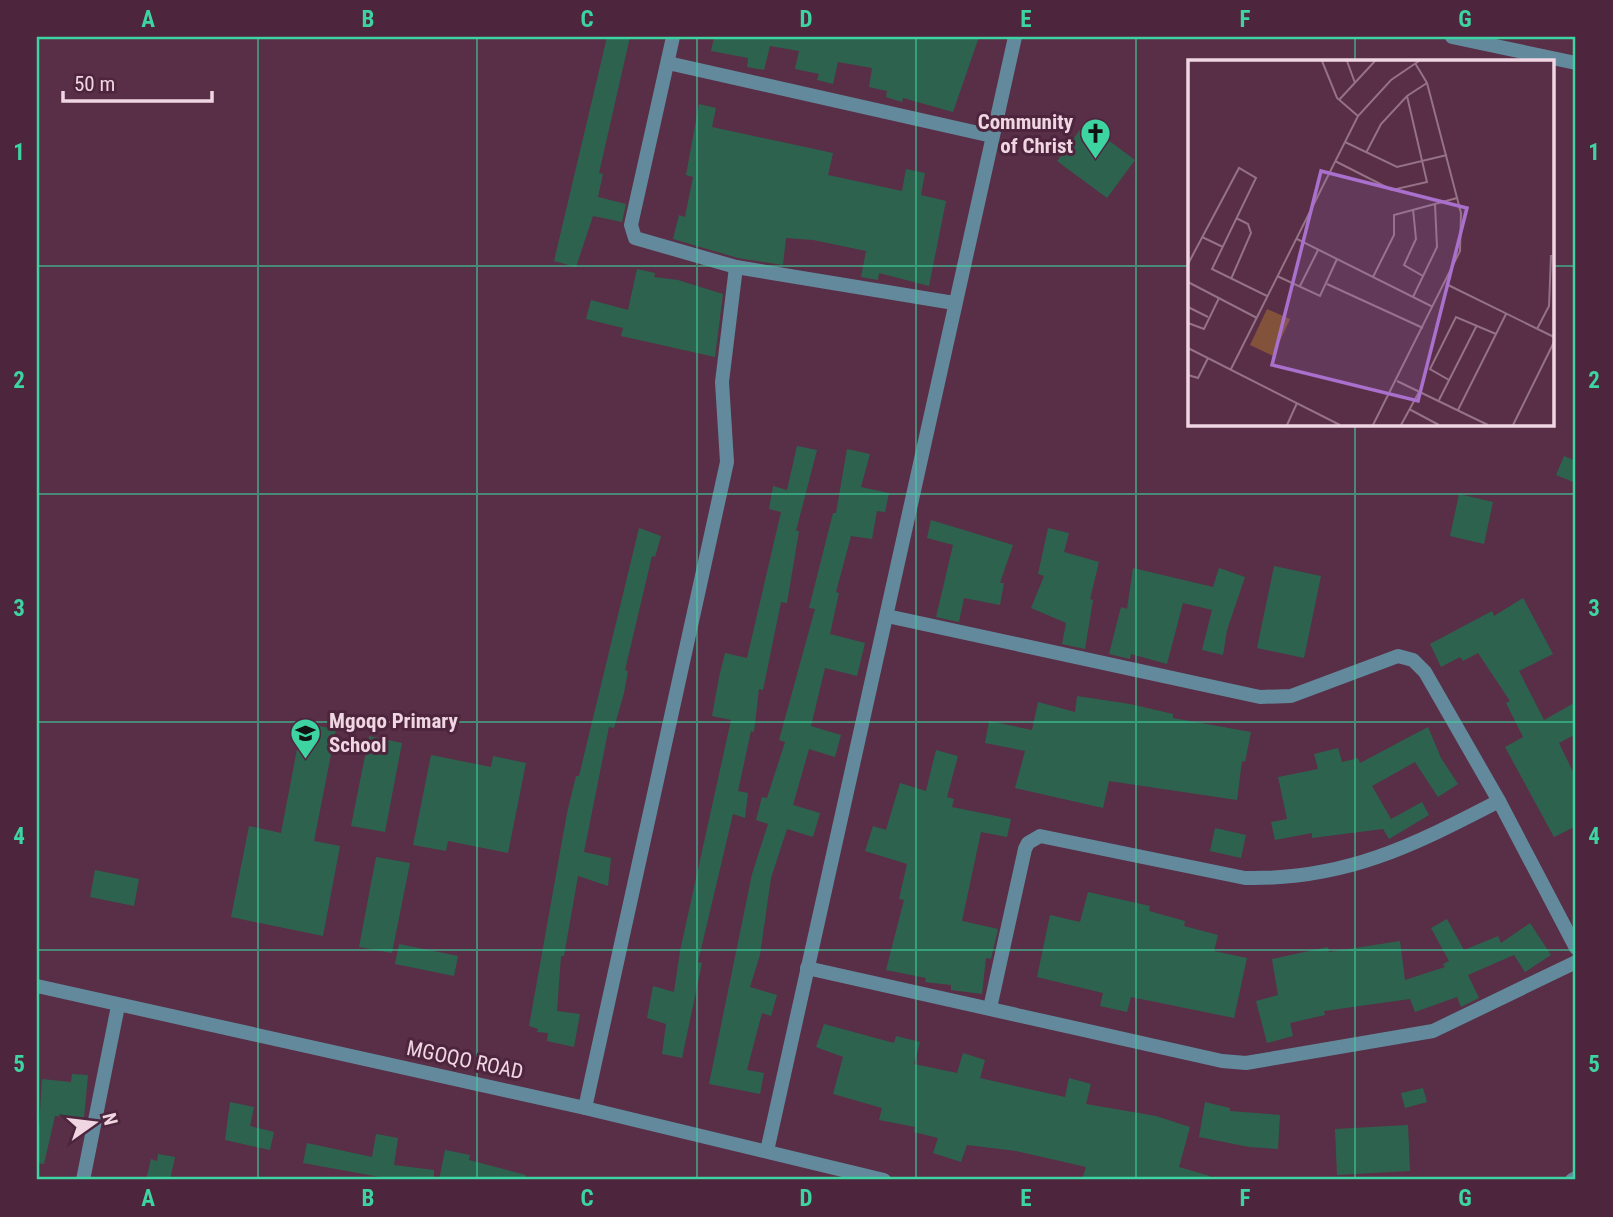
<svg xmlns="http://www.w3.org/2000/svg" width="1613" height="1217" viewBox="0 0 1613 1217" font-family="'Roboto Condensed',sans-serif">
  <rect width="100%" height="100%" fill="#582f46"/>
  <g fill="#2d634e">
    <path d="M607,37H630L599,173L603,174L598,197L626,204L622,222L593,216L576,267L554,261Z"/>
    <path d="M714,37H979L953,112L903,98L902,102L886,97L887,91L869,87L872,68L838,62L833,84L817,80L819,74L795,69L799,51L770,46L764,70L747,67L748,58L711,51Z"/>
    <path d="M699,104L716,108L712,127L833,153L828,175L902,191L906,169L925,173L921,195L946,201L929,286L879,273L878,280L861,277L866,251L813,240L786,238L783,265L738,258L673,239L679,215L685,217L693,177L686,175Z"/>
    <path d="M1085,123L1135,160L1107,198L1057,161Z"/>
    <path d="M637,269L655,273L654,277L678,280L723,294L715,357L621,336L623,328L586,319L591,300L628,310Z"/>
    <path d="M797,446L817,450L796,531H799L787,603L781,602L763,690L759,689L754,732L751,731L738,791L748,793L745,818L733,814L698,962L702,963L682,1058L662,1054L666,1024L647,1018L653,986L674,992L680,951L731,720L712,716L719,677L725,653L747,658L781,512L769,509L773,486L787,490Z"/>
    <path d="M847,449L870,454L861,487L889,493L885,512L877,511L872,539L851,536L836,592L839,593L830,634L865,643L857,676L825,668L811,726L841,735L835,757L809,749L793,805L820,813L813,837L787,829L771,878L760,955L750,987L777,995L771,1016L762,1013L747,1070L764,1073L760,1094L709,1084L752,874L768,824L756,820L762,797L767,798L785,742L779,740L815,609L809,608L833,513H836Z"/>
    <path d="M1564,456L1576,461V483L1556,475Z"/>
    <path d="M1459,494L1493,502L1484,544L1450,536Z"/>
    <path d="M931,520L1013,545L1000,583H1004L1000,605L964,598L959,622L936,617L953,545L927,538Z"/>
    <path d="M639,528L661,536L655,557L652,556L625,670L628,671L624,693L614,728L609,727L584,852L611,858L608,886L578,876L564,956H561L557,1011L580,1014L574,1047L547,1041L548,1033L537,1032L538,1029L529,1026L567,813L576,776H579Z"/>
    <path d="M1048,528L1069,533L1064,552L1099,562L1090,599L1093,600L1085,649L1062,644L1066,623L1031,608L1044,576L1038,574Z"/>
    <path d="M1274,566L1321,576L1304,658L1257,648Z"/>
    <path d="M1133,568L1213,587L1219,568L1245,577L1227,630L1223,655L1202,650L1212,610L1183,603L1167,664L1131,654L1130,659L1109,654L1121,607L1127,609Z"/>
    <path d="M1523,598L1553,654L1519,671L1544,720L1576,702V734L1559,743L1576,778V826L1554,837L1505,747L1523,737L1506,703L1510,701L1478,653L1463,661L1460,657L1441,667L1430,644L1492,611L1494,616Z"/>
    <path d="M1077,696L1130,704L1173,714V718L1251,732L1245,762L1242,761L1237,800L1109,781L1103,808L1015,788L1025,751L985,743L989,721L1032,730L1038,702L1075,712Z"/>
    <path d="M302,723L336,729L314,841L340,846L323,936L231,917L249,826L281,833Z"/>
    <path d="M1428,727L1441,758L1458,784L1438,797L1415,762L1372,786L1391,819L1422,802L1429,815L1389,839L1383,829L1312,838V833L1275,840L1271,822L1287,819L1278,777L1318,769L1314,754L1338,748L1342,762L1358,758L1360,763Z"/>
    <path d="M369,736L402,743L385,832L351,826Z"/>
    <path d="M936,750L958,756L947,797L954,799L952,807L1011,819L1007,837L981,832L962,921L998,929L991,959L986,958L982,994L951,990V985L925,982L926,978L886,970L904,900L899,899L907,864L865,851L873,826L886,830L900,783L926,791Z"/>
    <path d="M431,755L491,767L493,756L526,763L508,853L448,841L446,851L413,845Z"/>
    <path d="M1215,828L1246,835L1241,858L1210,851Z"/>
    <path d="M376,857L410,863L392,953L359,947Z"/>
    <path d="M95,870L139,879L134,906L90,897Z"/>
    <path d="M1088,892L1150,906L1149,911L1185,921L1184,926L1218,935L1214,951L1247,958L1234,1018L1131,997L1127,1012L1100,1006L1103,993L1037,977L1050,915L1080,922Z"/>
    <path d="M1447,919L1464,950L1498,936L1501,943L1530,923L1551,955L1525,972L1514,955L1468,975L1479,998L1461,1007L1457,997L1415,1012L1410,999L1324,1011L1325,1015L1290,1023L1293,1036L1267,1043L1256,1001L1278,995L1272,959L1328,947L1329,952L1400,941L1405,980L1445,967L1443,964L1449,961L1431,928Z"/>
    <path d="M399,944L458,956L454,976L395,964Z"/>
    <path d="M824,1024L894,1043L896,1036L920,1042L914,1064L957,1073L963,1053L985,1060L980,1078L1015,1086L1065,1097L1069,1078L1091,1084L1086,1104L1156,1116L1190,1127L1179,1167L1210,1176L1209,1180H1082L1086,1167L1016,1151L967,1145L961,1162L933,1153L938,1138L914,1132L915,1127L879,1120L882,1108L833,1094L843,1057L816,1047Z"/>
    <path d="M72,1074L88,1075L84,1118L55,1116L44,1164L37,1163L42,1079L71,1082Z"/>
    <path d="M1423,1088L1427,1102L1405,1108L1401,1093Z"/>
    <path d="M230,1102L254,1107L250,1126L274,1132L270,1150L225,1140Z"/>
    <path d="M1205,1102L1230,1108V1111L1280,1115L1278,1149L1249,1147L1199,1137Z"/>
    <path d="M1408,1125L1410,1171L1337,1175L1335,1129Z"/>
    <path d="M376,1134L398,1138L394,1165L434,1170V1180H396L303,1163L307,1143L372,1157Z"/>
    <path d="M445,1150L470,1155L469,1160L526,1175L525,1180H439Z"/>
    <path d="M158,1154L175,1157L170,1180H146L151,1159L157,1161Z"/>
  </g>
  <g fill="none" stroke-linecap="round" stroke-linejoin="round">
    <g stroke="#628a9c" stroke-width="14">
      <path d="M673,37L631,225L635,238L736,267L954,303"/>
      <path d="M668,63L992,136"/>
      <path d="M887,616L1260,697L1291,696L1398,656L1413,660L1425,672L1499,801L1576,948"/>
      <path d="M807,968L1222,1061L1246,1063L1433,1031L1576,962"/>
      <path d="M37,986L585,1108L884,1180"/>
      <path d="M990,1008L1025,849L1028,843L1040,836L1245,878C1345,880 1412,846 1499,801"/>
      <path d="M585,1108L727,462L722,382L736,267"/>
      <path d="M767,1151L1015,37"/>
      <path d="M83,1180L118,1006"/>
      <path d="M1572,1180L1576,1178"/>
    </g>
    <path stroke="#628a9c" stroke-width="14" d="M1452,37L1576,63"/>
  </g>
  <path fill="none" stroke="#3ed4a2" stroke-width="2" stroke-opacity="0.55" d="M258,37V1180M477,37V1180M697,37V1180M916,37V1180M1136,37V1180M1355,37V61M37,266H1190M1552,266H1576M1355,424V1180M37,494H1576M37,722H1576M37,950H1576"/>
  <defs>
    <symbol id="church-pin" viewBox="-11 -11 22 30"><path d="M0 17L-7.5 6A9.5 9.5 0 1 1 7.5 6Z" fill="#3ed4a2" stroke="#4d253c"/><path d="M-1.2-6h2.4v3.5h3.3v2.4h-3.3V6h-2.4V-.1h-3.3v-2.4h3.3Z" fill="#111"/></symbol>
    <symbol id="school-pin" viewBox="-11 -11 22 30"><path d="M0 17L-7.5 6A9.5 9.5 0 1 1 7.5 6Z" fill="#3ed4a2" stroke="#4d253c"/><path d="M0-5L7-2L0 1L-7-2ZM-4 1L0 2.5L4 1V4Q0 6-4 4Z" fill="#111"/></symbol>
  </defs>
  <g fill-rule="evenodd">
    <use href="#church-pin" x="1078" y="116" width="35" height="47"/>
    <use href="#school-pin" x="288" y="716" width="35" height="47"/>
  </g>
  <g text-anchor="middle" stroke-width="6" stroke-linejoin="round" paint-order="stroke">
    <g font-size="21" font-weight="bold" fill="#f0d6e3" stroke="#4d253c" text-anchor="end">
      <text x="1073" y="129">Community<tspan x="1073" dy="24">of Christ</tspan></text>
      <text x="329" y="728" text-anchor="start">Mgoqo Primary<tspan x="329" dy="24">School</tspan></text>
    </g>
    <g font-size="21" fill="#f0d6e3" stroke="#4d253c">
      <text transform="translate(465 1060) rotate(12)" y="7">MGOQO ROAD</text>
    </g>
  </g>
  <g transform="translate(1188 60)">
    <rect width="366" height="366" fill="#582f46"/>
    <path d="M79,249L102,259L85,296L62,285Z" fill="#82523b"/>
    <path fill="none" stroke="#957285" stroke-width="2" d="M134,1L149,38L170,56M159,1L167,23M151,40L187,1M157,82L209,107L259,95M178,93L193,64L219,36L239,23M147,101L204,130L239,122L219,36M225,149L228,179L216,205L235,216M14,177L35,187M109,179L245,247M0,204L51,108L68,118L24,209L79,236M89,216L132,236L149,199M185,217L206,175V155L269,138M43,219L63,173L60,164L48,158M0,222L69,258M139,224L235,268M258,224L366,277M112,226L130,190M225,237L249,187L247,144M0,247L20,257M0,263L16,269L31,238M349,269L361,246L363,195M0,288L152,365M43,309L170,56L203,20L231,1M0,315L10,318L20,298M261,320L242,309L268,257L308,274M209,321L300,365M251,340L289,265M221,349L251,365M270,350L318,254M99,365L109,343M185,365L272,191L273,153L239,23L227,3M213,365L231,332M325,365L366,282"/>
    <path fill="#aa70cd" fill-opacity="0.15" stroke="#aa70cd" stroke-width="3.5" d="M133,111L279,148L230,341L84,305Z"/>
    <rect width="366" height="366" fill="none" stroke="#f0d6e3" stroke-width="3.5"/>
  </g>
  <rect width="1613" height="1217" fill="none" stroke="#4d253c" stroke-width="77"/>
  <g transform="translate(94 1123) rotate(76)" stroke="#4d253c" stroke-width="5" paint-order="stroke">
  <path d="M0-5L12 26L0 18L-12 26Z" fill="#f0d6e3"/>
  <text y="-10" font-size="19" font-weight="bold" text-anchor="middle" fill="#f0d6e3">N</text>
  </g>
  <path d="M63 91v10h149v-10" fill="none" stroke="#f0d6e3" stroke-width="3.5"/>
  <text x="74" y="91" font-size="21" fill="#f0d6e3" stroke="#4d253c" stroke-width="5" paint-order="stroke">50 m</text>
  <rect x="38" y="38" width="1536" height="1140" fill="none" stroke="#3ed4a2" stroke-width="2.5"/>
  <g font-size="23" text-anchor="middle" font-weight="bold" fill="#3ed4a2">
    <text x="148" y="27">A</text>
    <text x="368" y="27">B</text>
    <text x="587" y="27">C</text>
    <text x="806" y="27">D</text>
    <text x="1026" y="27">E</text>
    <text x="1245" y="27">F</text>
    <text x="1465" y="27">G</text>
    <text x="19" y="160">1</text>
    <text x="1594" y="160">1</text>
    <text x="19" y="388">2</text>
    <text x="1594" y="388">2</text>
    <text x="19" y="616">3</text>
    <text x="1594" y="616">3</text>
    <text x="19" y="844">4</text>
    <text x="1594" y="844">4</text>
    <text x="19" y="1072">5</text>
    <text x="1594" y="1072">5</text>
    <text x="148" y="1206">A</text>
    <text x="368" y="1206">B</text>
    <text x="587" y="1206">C</text>
    <text x="806" y="1206">D</text>
    <text x="1026" y="1206">E</text>
    <text x="1245" y="1206">F</text>
    <text x="1465" y="1206">G</text>
  </g>
</svg>
